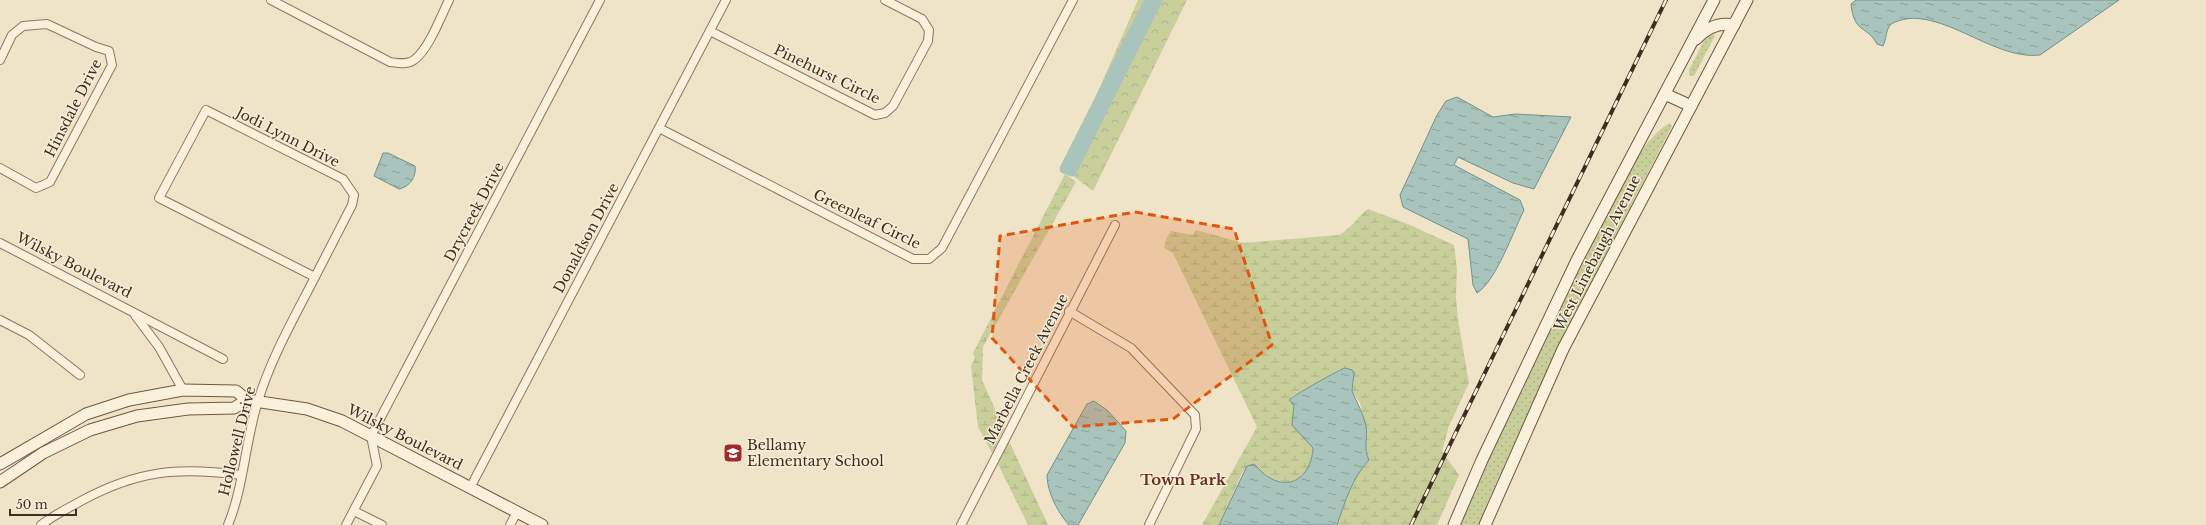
<svg xmlns="http://www.w3.org/2000/svg" width="2206" height="525" viewBox="0 0 2206 525" font-family="'Libre Baskerville',serif">
  <defs>
    <pattern id="grass-dots" width="8" height="8" patternUnits="userSpaceOnUse"><rect width="8" height="8" fill="#c9cf9b"/><path d="M2 2h.1M6 6h.1" fill="none" stroke="#aeb285" stroke-width="1.8" stroke-linecap="round"/></pattern>
    <pattern id="wetland-marsh" width="20" height="14" patternUnits="userSpaceOnUse"><rect width="20" height="14" fill="#c9cf9b"/><path d="M1 5h8M5 5V1M11 12h8M15 12V8" fill="none" stroke="#aeb285"/></pattern>
    <pattern id="park-crowns" width="20" height="18" patternUnits="userSpaceOnUse"><rect width="20" height="18" fill="#c9cf9b"/><path d="M2 6a3 3 0 1 1 6 0M12 15a3 3 0 1 1 6 0" fill="none" stroke="#aeb285"/></pattern>
    <pattern id="water-ripples" width="26" height="14" patternUnits="userSpaceOnUse"><rect width="26" height="14" fill="#a9c4bc"/><path d="M2 4q2-2 4 0t4 0M15 11q2-2 4 0t4 0" fill="none" stroke="#8ba098"/></pattern>
  </defs>
  <rect width="100%" height="100%" fill="#f0e4c8"/>
  <g fill="url(#grass-dots)">
    <path d="M1711,32L1715,36L1694,76H1690L1689,70L1708,33Z"/>
    <path d="M1670,123L1672,126C1604,257 1536,389 1478,525H1460C1501,432 1543,340 1589,249C1607,215 1636,141 1670,123Z"/>
  </g>
  <g fill="url(#wetland-marsh)">
    <path d="M1065,174L1076,182L983,347L982,380L1004,429L992,453L978,427L971,366L975,358L973,353Z"/>
    <path d="M1368,209L1410,225L1454,245L1457,269L1456,297L1458,319L1469,383L1449,426L1442,451L1459,475L1437,525H1337C1345,502 1352,479 1369,460L1365,453L1366,434L1360,403L1352,391L1354,381L1340,369L1336,373L1291,397L1294,405L1292,425L1313,448C1312,471 1295,491 1271,478C1264,475 1259,469 1254,464L1243,471L1219,525H1202L1257,427L1173,253L1164,248L1167,237L1171,231L1193,235L1196,230L1243,243L1339,235C1353,227 1356,218 1368,209Z"/>
    <path d="M1009,441L1048,525H1028L998,464Z"/>
  </g>
  <path fill="url(#park-crowns)" d="M1138,0H1187L1093,191L1064,169Z"/>
  <g fill="url(#water-ripples)" stroke="#6f938a">
    <path d="M1856,0H2119L2040,55C1991,61 1935,0 1891,24C1885,31 1887,38 1883,46L1877,44C1867,25 1854,34 1851,4Z"/>
    <path d="M1457,97L1493,117L1515,114L1571,117L1534,189L1513,183L1458,157L1454,165L1520,200L1524,210C1513,232 1496,281 1477,293L1473,285L1468,239L1403,207L1400,195L1437,115L1446,101Z"/>
    <path d="M383,153H388L415,166C417,177 409,187 399,189L374,176Z"/>
    <path d="M1345,368L1352,370L1354,373L1352,391C1357,403 1363,413 1366,426C1368,438 1363,448 1369,460C1352,478 1345,502 1337,525H1219L1247,466L1254,464C1259,469 1264,475 1270,478C1295,492 1312,471 1313,448L1292,425L1294,405L1289,400C1291,397 1340,369 1345,368Z"/>
    <path d="M1094,401L1107,410L1126,431L1125,443L1078,525H1069C1058,513 1047,492 1047,475L1087,404Z"/>
  </g>
  <g fill="none" stroke-linecap="round" stroke-linejoin="round">
    <path stroke="#a9c4bc" stroke-width="9" d="M1149,0L1064,169L1072,172L1158,0"/>
    <defs>
      <g id="minor">
        <path d="M271,0L390,62C398,63 407,65 414,60C429,49 441,16 449,0"/>
        <path d="M710,31L875,115L885,113L893,106L928,41L929,30L922,19L885,0"/>
        <path d="M0,60L12,35L23,26L47,24L96,47L109,51L112,65L50,182L36,188L0,168"/>
        <path d="M206,110L343,179L354,195L352,205L315,277L159,198Z"/>
        <path d="M659,128L913,259H929L942,248L1073,0"/>
        <path d="M0,243L223,359"/>
        <path d="M1069,311L1131,348L1195,415L1196,429L1149,525"/>
        <path d="M135,315L159,347L183,390"/>
        <path d="M0,320L29,335L80,375"/>
        <path d="M470,488L726,0"/>
        <path d="M354,511L382,525"/>
        <path d="M41,525C54,515 67,509 81,501C138,470 178,467 241,475"/>
        <path d="M228,525C244,486 245,442 258,401C271,358 294,318 315,277"/>
        <path d="M346,525L377,466L371,436L600,0"/>
        <path d="M510,525L517,512"/>
        <path d="M961,525L1115,225"/>
      </g>
      <g id="secondary">
        <path d="M1696,39C1707,27 1719,22 1734,25"/>
        <path d="M1665,94L1691,106"/>
        <path d="M247,400L307,409L342,421L542,525"/>
        <path d="M0,464L86,414L129,400L183,390L236,391L247,400"/>
        <path d="M0,482L43,453L90,430L137,416L188,409L234,408L247,400"/>
        <path d="M1454,525L1482,460L1577,260L1714,0"/>
        <path d="M1485,525L1563,349L1747,0"/>
      </g>
    </defs>
    <use href="#minor" stroke="#8d765c" stroke-width="10"/>
    <use href="#secondary" stroke="#6f573f" stroke-width="13"/>
    <use href="#minor" stroke="#faf1dc" stroke-width="8"/>
    <use href="#secondary" stroke="#faf1dc" stroke-width="11"/>
    <defs>
      <path id="rail" d="M1411,525L1666,0"/>
    </defs>
    <use href="#rail" stroke="#3d2e20" stroke-width="4"/>
    <use href="#rail" stroke="#f7eed8" stroke-width="2.5" stroke-dasharray="8" stroke-linecap="butt"/>
  </g>
  <path fill="#df570d" fill-opacity="0.2" stroke="#df570d" stroke-width="3" stroke-dasharray="8 5" stroke-linejoin="round" d="M1135,212L1234,229L1272,345L1173,419L1073,427L992,338L1000,236Z"/>
  <defs>
    <symbol id="school-square" viewBox="-11 -11 22 22"><rect x="-9" y="-9" width="18" height="18" rx="4" fill="#9e2a2b" stroke="#f7eed8"/><path d="M0-5L7-2L0 1L-7-2ZM-4 1L0 2.5L4 1V4Q0 6-4 4Z" fill="#fff"/></symbol>
  </defs>
  <g fill-rule="evenodd">
    <use href="#school-square" x="722" y="442" width="22" height="22"/>
  </g>
  <g text-anchor="middle" stroke-width="3" stroke-linejoin="round" paint-order="stroke">
    <g font-size="14" fill="#3d2e20" stroke="#f7eed8">
      <text transform="translate(827 74) rotate(26)" y="5">Pinehurst Circle</text>
      <text transform="translate(73 108) rotate(-63)" y="5">Hinsdale Drive</text>
      <text transform="translate(288 137) rotate(27)" y="5">Jodi Lynn Drive</text>
      <text transform="translate(474 212) rotate(-62)" y="5">Drycreek Drive</text>
      <text transform="translate(867 219) rotate(26)" y="5">Greenleaf Circle</text>
      <text transform="translate(586 238) rotate(-62)" y="5">Donaldson Drive</text>
      <text transform="translate(1597 253) rotate(-63)" y="5">West Linebaugh Avenue</text>
      <text transform="translate(74 265) rotate(27)" y="5">Wilsky Boulevard</text>
      <text transform="translate(1026 369) rotate(-63)" y="5">Marbella Creek Avenue</text>
      <text transform="translate(405 437) rotate(27)" y="5">Wilsky Boulevard</text>
      <text transform="translate(237 441) rotate(-76)" y="5">Hollowell Drive</text>
    </g>
    <g font-size="14" fill="#3d2e20" stroke="#f7eed8" text-anchor="start">
      <text x="747" y="450">Bellamy<tspan x="747" dy="16">Elementary School</tspan></text>
    </g>
    <g font-size="15" font-weight="bold" fill="#6b2e1e" stroke="#f7eed8">
      <text x="1183" y="485">Town Park</text>
    </g>
  </g>
  <path d="M10 509v6h66v-6" fill="none" stroke="#3d2e20" stroke-width="2"/>
  <text x="16" y="509" font-size="12" fill="#3d2e20" stroke="#f7eed8" stroke-width="3" paint-order="stroke">50 m</text>
</svg>
